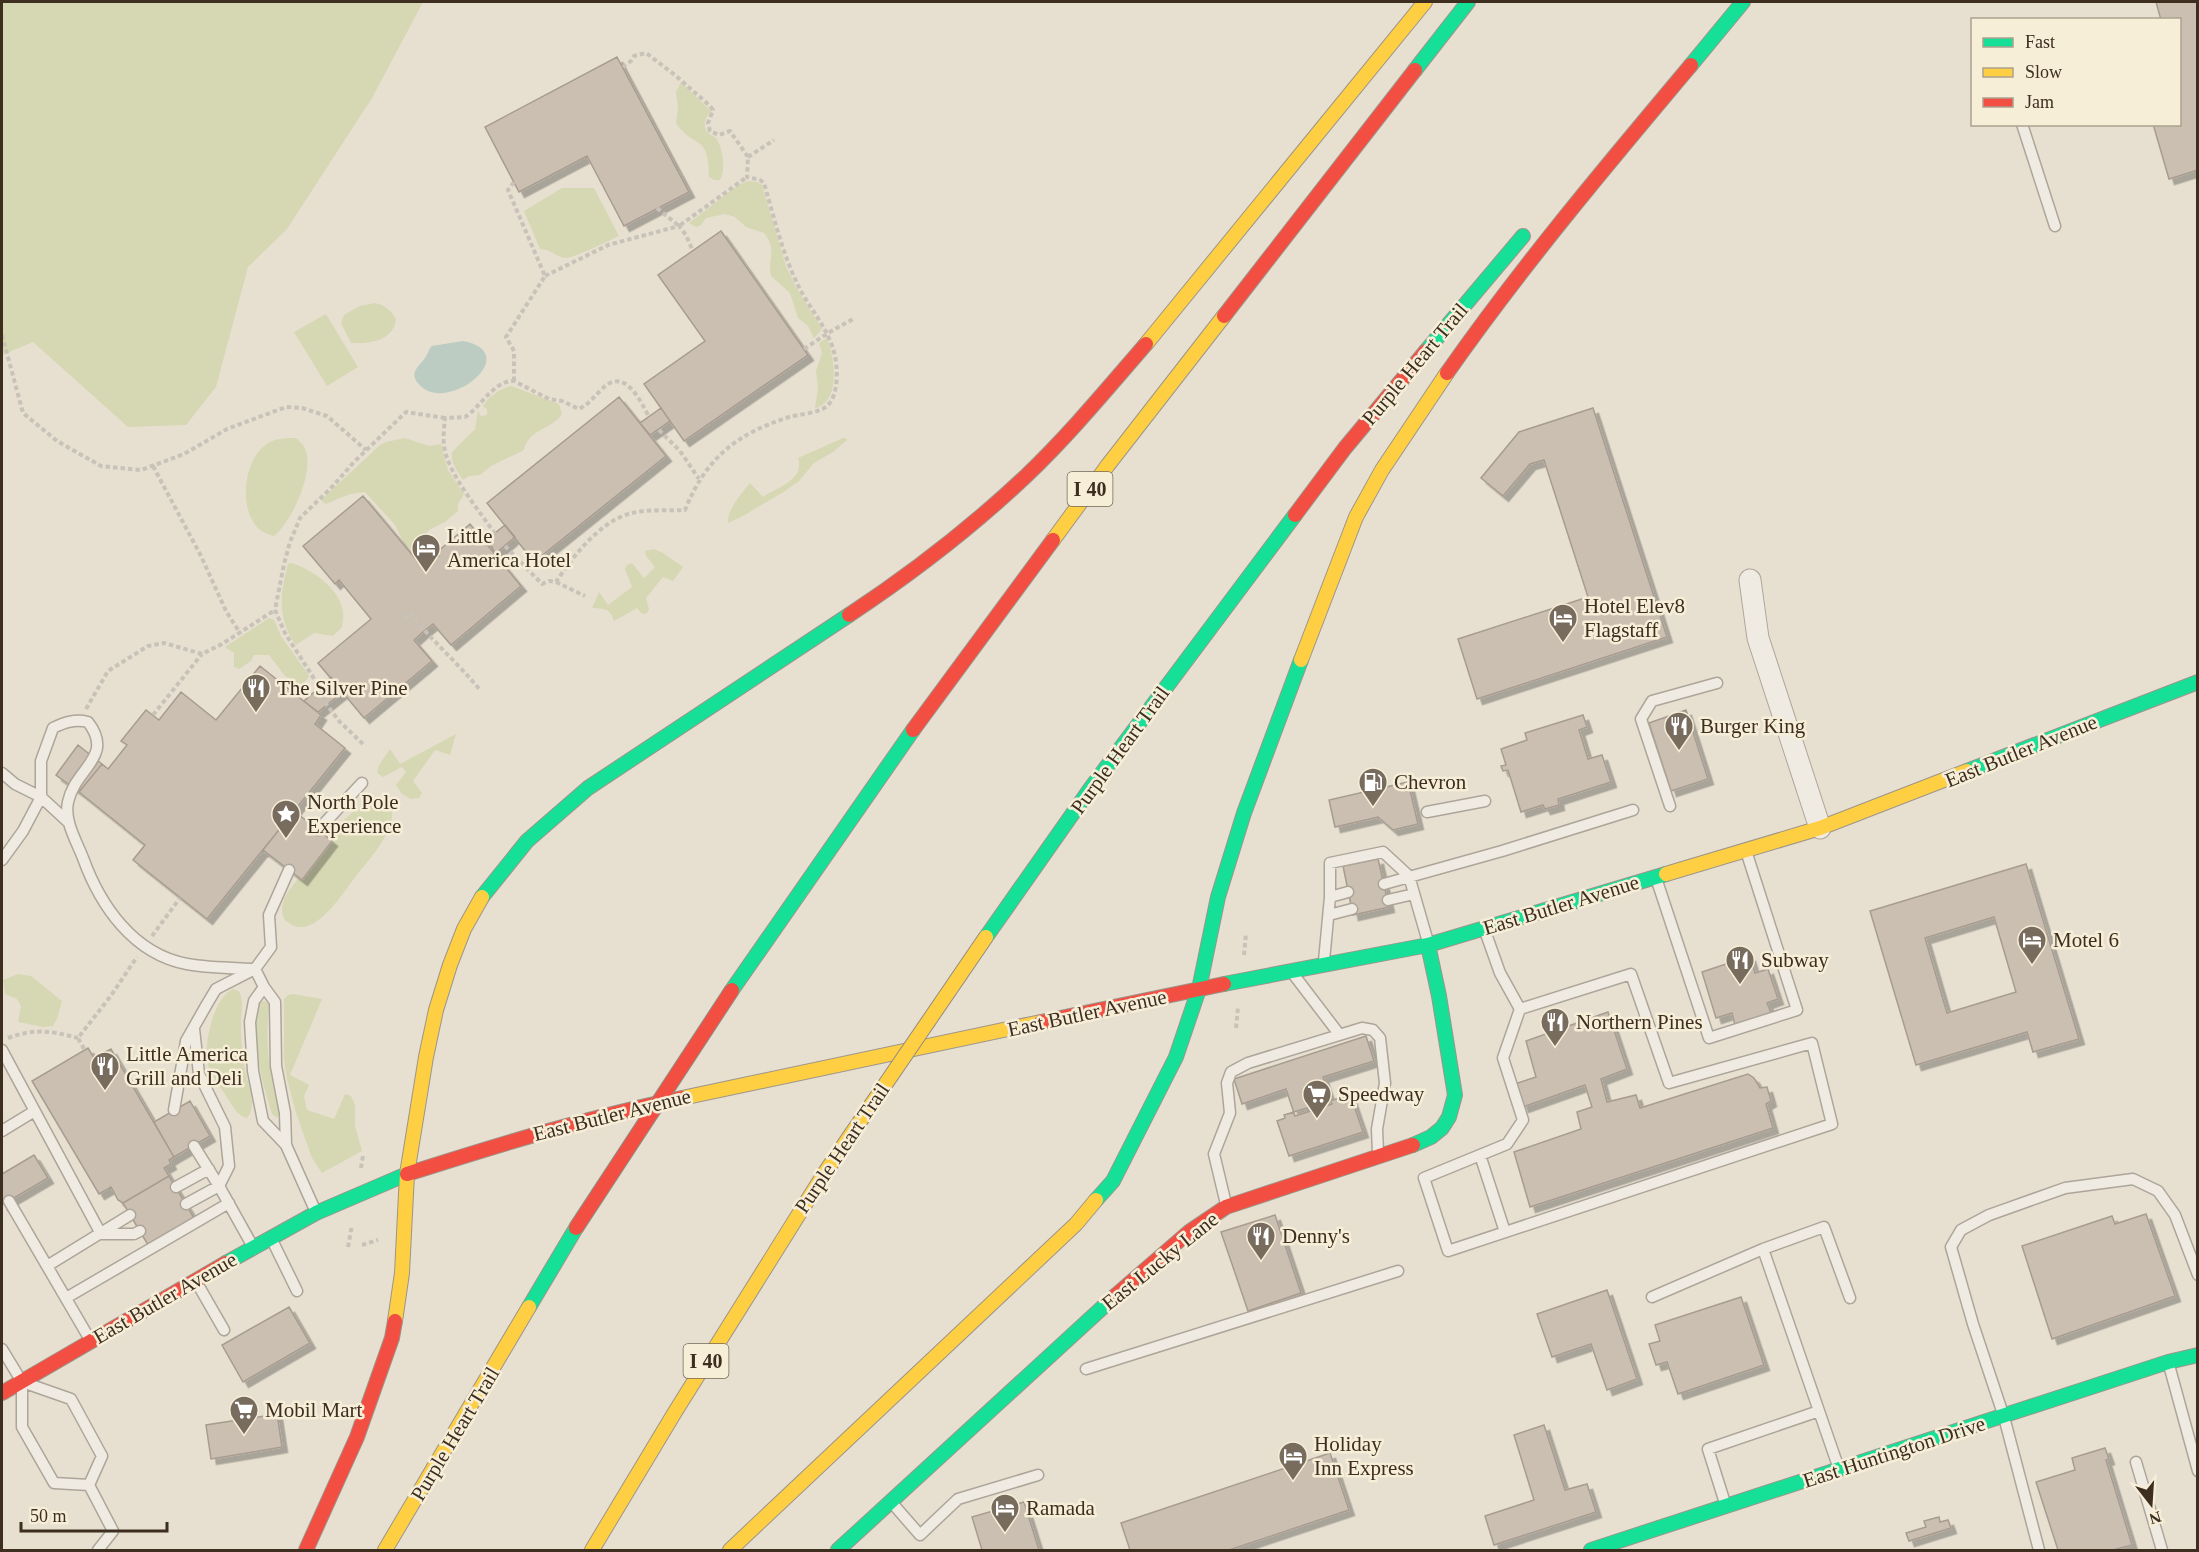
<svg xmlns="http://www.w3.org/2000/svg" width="2199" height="1552" font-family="'Times New Roman',serif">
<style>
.green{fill:#d6d7b3}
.water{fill:#bcccc2}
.building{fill:#cbbfb2;stroke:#a89c90;stroke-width:1.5;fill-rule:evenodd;filter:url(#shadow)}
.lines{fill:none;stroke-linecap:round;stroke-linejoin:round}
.lane-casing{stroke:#ada599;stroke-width:13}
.street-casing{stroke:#ada599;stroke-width:23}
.fast-casing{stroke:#9c958a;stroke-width:16}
.slow-casing{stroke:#9c958a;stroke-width:16}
.jam-casing{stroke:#9c958a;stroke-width:16}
.path{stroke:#c8c2b9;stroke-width:4;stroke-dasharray:4.5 3;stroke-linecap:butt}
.lane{stroke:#efebe3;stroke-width:10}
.street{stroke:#efebe3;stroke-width:21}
.fast{stroke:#16e098;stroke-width:14}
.slow{stroke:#ffcf43;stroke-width:14}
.jam{stroke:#f24e42;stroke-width:14}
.slow-bridge-casing{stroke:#928b80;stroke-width:16;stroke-linecap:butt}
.jam-bridge-casing{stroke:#928b80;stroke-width:16;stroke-linecap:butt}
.slow-bridge{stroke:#ffcf43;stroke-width:14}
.jam-bridge{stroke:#f24e42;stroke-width:14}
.labels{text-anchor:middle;stroke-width:5;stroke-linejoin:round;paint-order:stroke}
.shield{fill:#f7eed8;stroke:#756857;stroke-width:1.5}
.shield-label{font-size:20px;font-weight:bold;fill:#3d2e20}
.street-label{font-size:21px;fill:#3d2e20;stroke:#f7eed8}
.poi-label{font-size:21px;fill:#3d2e20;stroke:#f7eed8;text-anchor:start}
</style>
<defs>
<filter id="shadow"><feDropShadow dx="5.5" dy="5.5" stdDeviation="0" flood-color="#0004"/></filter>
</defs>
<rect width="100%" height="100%" fill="#e7e0d1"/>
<path class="green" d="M2,2H423L372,98L287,229L248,267L216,387L186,425L128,427L33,342L2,355Z
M681,82L711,111C705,117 702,125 708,133C710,135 714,136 716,138C723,148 726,169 720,180H714L709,177C709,132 694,150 676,123L678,107L676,92Z
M747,181L757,182L762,185L786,266L796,287L822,329L814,338L808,326L798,318L790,293L771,276C767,259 778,250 764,233L746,227L735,217L725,214L706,218L700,226L696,227L689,223L737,186Z
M562,188H594L619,236C608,241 576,257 566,258C556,258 552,249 540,249L524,211Z
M375,303C385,305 391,310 396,319C394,341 369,344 351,343L341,323L344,315L360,306Z
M326,314L358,367L327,386L294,332Z
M827,338C835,357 841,403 815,408L818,388L816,371L822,353L819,343Z
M511,386L559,404L562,414C553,429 528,429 524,450L491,466L480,475L469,476L463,480C458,472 450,463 452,452L475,429L478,411L481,416L487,415V409L483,406C489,396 500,389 511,386Z
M296,438C298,440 301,442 303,445C318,466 292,522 274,536C236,530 239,461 268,443C277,438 287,438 296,438Z
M405,438L429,446L441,444L448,470L464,494L458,504V511L445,522L429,530L418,546L412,550L404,544L395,525L365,492L350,494L328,503L325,504L321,500L380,445L386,442Z
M843,438H846L847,440L833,452L814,463L799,481L785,491L743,516L728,523C727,510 741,494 750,483L763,497C778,487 805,480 798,458Z
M654,549L663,553L683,567L673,581L663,577L646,598L649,609L647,613L642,614L637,608L614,621C610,608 605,609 592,608L599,592L608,605L632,587L625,569L627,565L632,563L644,578L655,567L646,556L645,551Z
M292,563C312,570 336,586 342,607C344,614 343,620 342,627L333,636L314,633L296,645C277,619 280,594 288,564Z
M269,618L274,620L281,636L308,674L309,677L301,686L285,676L269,655H254L251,661L239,669L234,667V653L225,647Z
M456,734L450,755L435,750L413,781L422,793L419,798L410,799L402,794L396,785L406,772L402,767L383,777L377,773L379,765L390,749L400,764Z
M372,800L384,803L392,812C394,832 369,860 357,875C343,892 314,942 289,923C282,919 281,911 283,903C285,894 292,887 297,880C315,854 343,812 372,800Z
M18,974L31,976L62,1001L57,1019L53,1026L43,1027L18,1022L21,1006L17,999L5,994L3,980Z
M233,989L239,991C245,1004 240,1015 241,1028C241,1040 242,1053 244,1065C246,1082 259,1104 247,1118C237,1116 234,1107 228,1099C221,1087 210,1075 207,1062C204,1042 214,997 233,989Z
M293,994L322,999L290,1075L309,1085L304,1096L307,1110L334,1119L345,1094L351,1096L355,1105V1126L362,1151L322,1173L312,1158L296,1113L287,1079L284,1060V999L288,995Z
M265,1001L269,1004C265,1047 269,1072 280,1113L277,1118L272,1114C264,1088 246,1026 261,1002Z"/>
<path class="water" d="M463,341C527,353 443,419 417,382C410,372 419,366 425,358C428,354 428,350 432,346Z"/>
<path class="building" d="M2156,2H2198V170L2169,179L2153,124H2180V20H2161Z
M617,57L689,192L624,226L587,156L519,192L485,127Z
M721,231L808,355L684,441L644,384L705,341L658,275Z
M619,397L666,456L534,562L487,503Z
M661,408L670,421L650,435L640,423Z
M1593,408L1667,637L1477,699L1458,639L1588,597L1544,460L1530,464L1503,496L1481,478L1519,432Z
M363,496L424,569L439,556L436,553L470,524L521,586L451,645L433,624L424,631L414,640L432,661L364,718L318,663L371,619L339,580L335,584L303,546Z
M505,525L515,537L495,554L492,547L484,542Z
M260,666L321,715L315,724L345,748L207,919L133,860L145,845L79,792L102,764L108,769L127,745L121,741L146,710L159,720L181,692L216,720Z
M331,677L343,692L318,712L304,701Z
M1686,710L1708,779L1671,791L1649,723Z
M1583,715L1587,727L1579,730L1588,759L1602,755L1611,782L1558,799L1559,805L1545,809L1543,805L1521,812L1508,770L1503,771L1501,766L1506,765L1501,749L1527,740L1525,733Z
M78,745L102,764L79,792L56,775Z
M1408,782L1418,824L1393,830L1378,817L1335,827L1329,800Z
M294,811L332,841L302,880L263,850Z
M1378,859L1389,907L1353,915L1343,866Z
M2026,864L2079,1039L2033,1052L2027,1032L1916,1065L1870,911ZM1994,917L2016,992L1947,1013L1925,938Z
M1750,956L1755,973L1768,969L1778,999L1767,1003L1771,1013L1735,1025L1732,1013L1716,1018L1702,972Z
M1608,1012L1627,1069L1601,1079L1607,1102L1636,1095L1640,1108L1748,1074L1754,1078L1760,1088L1767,1087L1771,1101L1766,1104L1773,1128L1530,1207L1514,1152L1581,1129L1577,1112L1592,1107L1585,1085L1523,1107L1515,1084L1536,1077L1526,1041Z
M1366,1036L1374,1061L1323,1077L1332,1104L1295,1116L1286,1089L1242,1104L1234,1079Z
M88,1048L94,1058L111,1049L174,1157L169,1160L171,1164L164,1168L169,1176L123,1203L118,1200L111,1187L99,1194L32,1081Z
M1343,1097L1344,1099L1351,1097L1363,1132L1289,1156L1277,1121L1285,1118L1284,1115Z
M190,1101L210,1136L174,1157L154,1122Z
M34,1155L48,1178L2,1205V1174Z
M169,1176L194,1218L148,1245L123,1203Z
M2146,1214L2175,1296L2052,1339L2022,1246L2112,1216L2115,1224Z
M1275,1215L1301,1293L1248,1311L1221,1232Z
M1607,1290L1637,1379L1607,1390L1591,1344L1552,1357L1537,1314Z
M1741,1297L1764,1365L1678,1394L1667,1362L1656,1365L1649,1344L1660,1341L1655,1325Z
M289,1307L310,1343L243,1382L222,1345Z
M277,1414L282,1447L211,1459L206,1425Z
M1544,1425L1565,1490L1587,1484L1596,1512L1494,1545L1485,1516L1534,1500L1514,1435Z
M2105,1448L2109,1459L2106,1460L2132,1545L2113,1550H2058L2036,1482L2075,1470L2072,1458Z
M1330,1453L1349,1510L1229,1550H1130L1121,1523Z
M1024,1502L1039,1550H982L972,1517Z
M1939,1517L1940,1522L1948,1520L1951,1528L1909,1541L1906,1533L1926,1527L1924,1521Z"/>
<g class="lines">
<g class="lane-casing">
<path id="lane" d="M2022,124L2055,226
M2,773L15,784L41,797L23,831L2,860
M1670,806L1641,719L1652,701L1717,683
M1427,812L1485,801
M67,821L41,797V761L53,728C65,722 75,719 88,722C115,757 75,768 68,802C64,821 76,840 83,858C100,905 133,954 187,964C209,968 233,968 255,969L264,987L275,1002L276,1066L285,1113L286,1145L315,1210
M318,830L362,783
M1657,881L1709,1038L1797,1010L1747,854
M1384,884L1502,851L1633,810
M1330,897V863L1383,852L1409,876L1428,942
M1388,900L1414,894
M1329,915L1352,909
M1485,931L1500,973L1520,1009L1631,974L1669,1083L1812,1043L1832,1124L1448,1251L1424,1178L1507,1144L1523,1120L1503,1058L1520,1009
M1324,961L1330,897L1348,892
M1294,975L1339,1034
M264,987L254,1001L250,1022L253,1071L263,1121L286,1145
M2,1050L101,1234H134L140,1231
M174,1110L186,1041L207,1004L216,989L255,969L271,947L269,915L289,870
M2,1131L33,1112
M194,1146L219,1186L252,1245
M1480,1155L1505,1232
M176,1187L209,1169
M9,1201L89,1338
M186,1204L219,1186L229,1166L225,1127L199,1074L194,1029
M1226,1204L1214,1154L1230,1113L1227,1083L1231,1072L1248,1063L1362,1028L1373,1030L1380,1038L1385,1083L1377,1129L1378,1152
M272,1240L297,1291
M1763,1249L1824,1227L1850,1298
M47,1266L130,1215
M197,1283L224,1330
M1652,1297L1763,1249L1838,1466
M66,1298L229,1203
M2,1349L22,1382V1427L54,1483L89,1485
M2169,1365L2198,1471
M1086,1369L1398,1271
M28,1384L71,1399L102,1456L89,1485
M2136,1462L2162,1550
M89,1485L113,1531L98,1550
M1725,1503L1708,1449L1819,1411
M893,1504L920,1535L958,1499L1038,1475
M2039,1550L2004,1417L1973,1324L1951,1247L1961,1230L1989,1215L2065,1188L2133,1179L2158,1191L2175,1215L2198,1275"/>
</g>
<g class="street-casing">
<path id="street" d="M1750,580L1758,638L1820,828"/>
</g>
<g class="fast-casing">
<path id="fast" d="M1691,65L1743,2
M1415,70L1468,2
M1426,351L1523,236
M1967,771L2198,682
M482,897L527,841L588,788L849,615
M986,937L1090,789L1295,515
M1224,984L1428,945L1666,874
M732,990L913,730
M1413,1145L1431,1137L1442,1128L1449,1117L1455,1095L1439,996L1428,945
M1096,1200L1113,1181L1176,1057L1199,989L1218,897L1244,813L1301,660
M226,1263L316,1213L407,1174
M529,1307L576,1228
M838,1550L1115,1296
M1591,1550L2168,1362L2198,1355"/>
</g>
<g class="slow-casing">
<path id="slow" d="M1146,344L1425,2
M1053,540L1108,465L1224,316
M1301,660L1356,517L1382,470L1447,373
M1666,874L1820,828L1967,771
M682,1098L1041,1022
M395,1321L402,1273L407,1174L426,1057L436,1010L450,965L464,929L482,897
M385,1550L529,1307
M592,1550L675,1412L824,1174
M730,1550L1076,1224L1096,1200"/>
</g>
<g class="jam-casing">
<path id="jam" d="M1224,316L1415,70
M1447,373C1522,266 1607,165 1691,65
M1295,515L1345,448L1426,351
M849,615C911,574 972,527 1026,476C1069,435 1107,389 1146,344
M913,730L1053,540
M1041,1022L1224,984
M407,1174C498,1145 589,1117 682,1098
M1115,1296L1189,1232L1226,1207L1413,1145
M2,1393L226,1263
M306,1550L357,1437L392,1338L395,1321"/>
</g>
<path class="path" d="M748,157L774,140
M657,208L679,226L747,177
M545,276L608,245L679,226L686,235L693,251
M2,335L23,413L57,441L101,466L141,470L184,454L227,429L286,407L302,408L327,416L366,450
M804,349L828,333L853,319
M514,381V351L506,337L545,276L508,190L514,182
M659,430L680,451L699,479
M153,466L201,556L226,611L240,633
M495,534C479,510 448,474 444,446C443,437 444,427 445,418L465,417C480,408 494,380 514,381L549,399L562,401L579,409C590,403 593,398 601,390C624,365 640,400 649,417
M505,546L542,584L549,581L556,582C573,556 601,520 632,513C649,509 668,511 685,510C706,458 736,434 789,417C800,414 821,413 828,405C839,394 838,366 834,352C827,326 808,307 797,283C782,252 774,217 764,183L760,180L747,177L748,157L730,131L719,135L710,131L708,123L713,110L709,105L675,75L646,53L634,56L631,61L623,67
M556,582L585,596
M405,618L410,613C431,640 458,663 480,690
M86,709L108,671L148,646L164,643L202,654L222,644L275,610
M153,715L202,654
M363,744L339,721L327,705L313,677L285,633L275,610L284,564L290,542L300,518L333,486L354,462L406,412L445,418
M152,936L180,898
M1244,955L1246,933
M1236,1028L1238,1007
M8,1038C36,1028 51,1031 78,1038
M84,1049L78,1038L110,997L137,957
M361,1168L363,1156
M362,1245L378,1240
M348,1247L352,1225"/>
<use href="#lane" class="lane"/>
<use href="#street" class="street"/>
<use href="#fast" class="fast"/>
<use href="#slow" class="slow"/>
<use href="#jam" class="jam"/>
<g class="slow-bridge-casing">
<path id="slow-bridge" d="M824,1174L986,937"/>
</g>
<g class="jam-bridge-casing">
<path id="jam-bridge" d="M576,1228L732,990"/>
</g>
<use href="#slow-bridge" class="slow-bridge"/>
<use href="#jam-bridge" class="jam-bridge"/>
</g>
<defs>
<g id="hotel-pin" transform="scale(1.5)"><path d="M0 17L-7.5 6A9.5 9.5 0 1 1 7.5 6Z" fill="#786c5e" stroke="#f7eed8"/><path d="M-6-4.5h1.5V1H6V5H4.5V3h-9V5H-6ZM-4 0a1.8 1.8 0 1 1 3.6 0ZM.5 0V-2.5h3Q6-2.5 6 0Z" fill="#fff"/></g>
<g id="restaurant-pin" transform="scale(1.5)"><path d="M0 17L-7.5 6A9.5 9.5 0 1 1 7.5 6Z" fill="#786c5e" stroke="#f7eed8"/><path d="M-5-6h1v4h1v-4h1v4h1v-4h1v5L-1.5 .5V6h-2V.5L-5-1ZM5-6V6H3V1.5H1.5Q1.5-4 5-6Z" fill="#fff"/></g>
<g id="fuel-pin" transform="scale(1.5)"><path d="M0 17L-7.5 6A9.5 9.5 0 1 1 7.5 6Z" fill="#786c5e" stroke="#f7eed8"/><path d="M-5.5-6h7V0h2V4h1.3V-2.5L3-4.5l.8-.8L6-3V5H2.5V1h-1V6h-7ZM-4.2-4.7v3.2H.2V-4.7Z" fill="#fff"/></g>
<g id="sight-pin" transform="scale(1.5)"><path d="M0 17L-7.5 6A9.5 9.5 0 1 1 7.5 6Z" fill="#786c5e" stroke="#f7eed8"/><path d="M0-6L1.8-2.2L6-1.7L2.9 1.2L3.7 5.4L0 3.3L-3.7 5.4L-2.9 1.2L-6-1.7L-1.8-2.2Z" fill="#fff"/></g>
<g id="supermarket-pin" transform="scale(1.5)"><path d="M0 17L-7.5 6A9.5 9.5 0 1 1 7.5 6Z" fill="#786c5e" stroke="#f7eed8"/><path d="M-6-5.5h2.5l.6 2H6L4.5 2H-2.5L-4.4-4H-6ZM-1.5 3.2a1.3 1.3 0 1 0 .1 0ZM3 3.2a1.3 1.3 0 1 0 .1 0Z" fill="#fff"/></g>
</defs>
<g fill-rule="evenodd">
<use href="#hotel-pin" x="426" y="548"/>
<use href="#hotel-pin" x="1563" y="618"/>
<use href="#restaurant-pin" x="256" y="688"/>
<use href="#restaurant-pin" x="1679" y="726"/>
<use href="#fuel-pin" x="1373" y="782"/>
<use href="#sight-pin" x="286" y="814"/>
<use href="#hotel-pin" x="2032" y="940"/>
<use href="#restaurant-pin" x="1740" y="960"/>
<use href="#restaurant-pin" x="1555" y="1022"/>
<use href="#restaurant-pin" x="105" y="1066"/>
<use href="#supermarket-pin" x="1317" y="1094"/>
<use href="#restaurant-pin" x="1261" y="1236"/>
<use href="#supermarket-pin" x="244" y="1410"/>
<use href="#hotel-pin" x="1293" y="1456"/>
<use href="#hotel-pin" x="1005" y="1508"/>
</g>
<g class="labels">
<g class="shield">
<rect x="1067.5" y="472" width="45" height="34" rx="4.5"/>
<rect x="683.5" y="1344" width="45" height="34" rx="4.5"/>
</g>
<g class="shield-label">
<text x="1090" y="496">I 40</text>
<text x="706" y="1368">I 40</text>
</g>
<g class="street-label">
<text transform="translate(1415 364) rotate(-50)" y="7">Purple Heart Trail</text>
<text transform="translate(1120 750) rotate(-54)" y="7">Purple Heart Trail</text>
<text transform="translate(2021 751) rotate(-22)" y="7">East Butler Avenue</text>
<text transform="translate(1561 905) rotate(-17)" y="7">East Butler Avenue</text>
<text transform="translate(1087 1013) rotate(-12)" y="7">East Butler Avenue</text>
<text transform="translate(612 1115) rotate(-14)" y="7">East Butler Avenue</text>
<text transform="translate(842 1148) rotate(-56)" y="7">Purple Heart Trail</text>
<text transform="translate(1160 1261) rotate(-39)" y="7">East Lucky Lane</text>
<text transform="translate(165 1298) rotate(-30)" y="7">East Butler Avenue</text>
<text transform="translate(455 1434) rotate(-59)" y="7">Purple Heart Trail</text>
<text transform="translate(1894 1452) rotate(-18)" y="7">East Huntington Drive</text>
</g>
<g class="poi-label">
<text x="447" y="543">Little<tspan x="447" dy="24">America Hotel</tspan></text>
<text x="1584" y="613">Hotel Elev8<tspan x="1584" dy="24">Flagstaff</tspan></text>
<text x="277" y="695">The Silver Pine</text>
<text x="1700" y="733">Burger King</text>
<text x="1394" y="789">Chevron</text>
<text x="307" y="809">North Pole<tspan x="307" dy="24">Experience</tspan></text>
<text x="2053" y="947">Motel 6</text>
<text x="1761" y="967">Subway</text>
<text x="1576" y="1029">Northern Pines</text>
<text x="126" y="1061">Little America<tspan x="126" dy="24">Grill and Deli</tspan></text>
<text x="1338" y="1101">Speedway</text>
<text x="1282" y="1243">Denny's</text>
<text x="265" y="1417">Mobil Mart</text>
<text x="1314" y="1451">Holiday<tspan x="1314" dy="24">Inn Express</tspan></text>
<text x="1026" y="1515">Ramada</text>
</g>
</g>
<rect width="2199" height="1552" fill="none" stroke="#3d2e20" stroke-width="6"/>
<rect x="1971" y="18" width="210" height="108" fill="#f7eed8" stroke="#ada18e" stroke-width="1.5"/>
<rect x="1983" y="38" width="30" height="9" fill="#16e098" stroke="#ada18e" stroke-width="1.5"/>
<text x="2025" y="48" font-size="18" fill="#3d2e20">Fast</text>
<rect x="1983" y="68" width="30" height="9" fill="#ffcf43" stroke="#ada18e" stroke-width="1.5"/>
<text x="2025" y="78" font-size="18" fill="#3d2e20">Slow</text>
<rect x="1983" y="98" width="30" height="9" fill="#f24e42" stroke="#ada18e" stroke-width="1.5"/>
<text x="2025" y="108" font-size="18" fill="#3d2e20">Jam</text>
<g transform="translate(2151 1504) rotate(163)" stroke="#f7eed8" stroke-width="4.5" paint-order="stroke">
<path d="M0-4.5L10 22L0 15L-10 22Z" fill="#3d2e20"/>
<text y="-9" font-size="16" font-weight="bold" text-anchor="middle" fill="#3d2e20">N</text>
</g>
<path d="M21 1522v9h146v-9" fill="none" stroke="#3d2e20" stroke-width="3"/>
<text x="30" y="1522" font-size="18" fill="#3d2e20" stroke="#f7eed8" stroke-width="4.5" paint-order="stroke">50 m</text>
</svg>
